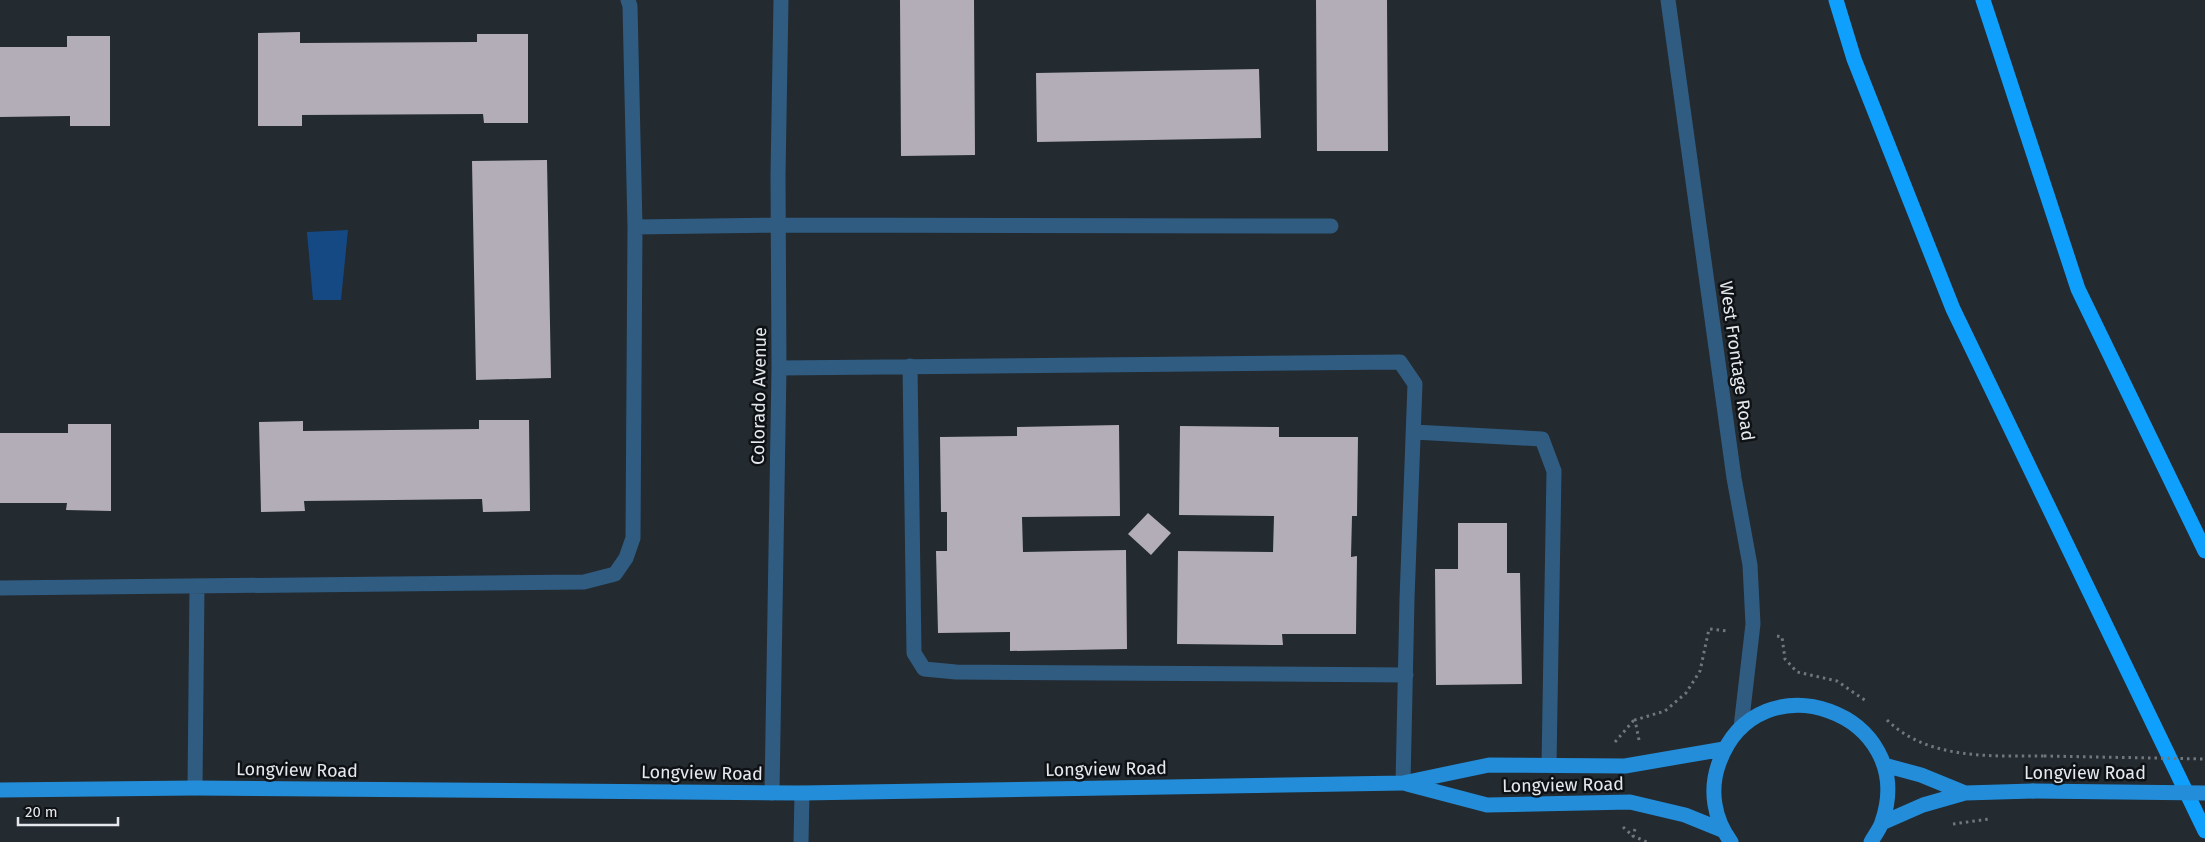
<svg xmlns="http://www.w3.org/2000/svg" width="2205" height="842" font-family="'Fira Sans',sans-serif">
<style>
.water{fill:#154984}
.building{fill:#b2adb7}
.lines{fill:none;stroke-linecap:round;stroke-linejoin:round}
.path{stroke:#72777d;stroke-width:3;stroke-dasharray:2.5 4;stroke-linecap:butt}
.minor{stroke:#305c81;stroke-width:15}
.major{stroke:#238dd9;stroke-width:15}
.highway{stroke:#0f9ffc;stroke-width:15}
.path-bridge{stroke:#72777d;stroke-width:3;stroke-dasharray:2.5 4;stroke-linecap:butt}
.major-bridge{stroke:#238dd9;stroke-width:15}
.labels{text-anchor:middle;stroke-width:5;stroke-linejoin:round;paint-order:stroke}
.street-label{font-size:18px;fill:#e5e9ee;stroke:#0f1215}
</style>
<rect width="100%" height="100%" fill="#232a30"/>
<path class="water" d="M348,230L341,300H313L307,232Z"/>
<path class="building" d="M900,0H974L975,155L901,156Z
M1316,0H1387L1388,151H1317Z
M300,32V43L477,42V34H528V123H484L483,114L302,115V126H258V33Z
M67,36H110V126H70V116L0,117V47H67Z
M1259,69L1261,138L1037,142L1036,73Z
M547,160L551,378L476,380L472,161Z
M479,420H529L530,511L483,512L482,499L304,501L305,511L261,512L259,422L303,421V431L479,429Z
M68,424H111V511L66,510L67,503H0V433H68Z
M1119,425L1120,516L1022,517L1023,552L1126,550L1127,649L1010,651V632L938,633L936,551H947V512H941L940,437L1017,436V427Z
M1180,426L1279,427V437H1358L1357,516H1352L1351,557L1357,556L1356,634H1282L1283,645L1177,644L1178,551L1273,552L1274,516L1179,515Z
M1148,513L1171,533L1151,555L1128,534Z
M1458,523H1507V573H1520L1522,684L1436,685L1435,569H1458Z"/>
<g class="lines">
<path class="path" d="M1777,636L1782,637L1785,659L1797,672L1837,681L1866,701
M1887,720C1928,760 1991,756 2044,756
M1639,740L1635,720L1665,711L1686,693L1700,671L1709,629L1729,631
M1615,742L1634,720
M1953,824L1989,819
M1623,827L1633,836
M1635,829L1633,836L1647,842"/>
<path class="minor" d="M1668,0L1734,478L1750,565L1753,624L1741,727
M635,227L778,225L1331,226
M910,366L914,653L924,669L956,672L1406,675
M779,368L1400,362L1415,384L1407,599L1403,783
M1414,432L1542,439L1554,471L1549,765
M0,588L584,582L615,574L626,558L633,538L635,227L630,6L628,0
M195,788L197,586
M772,793L779,368L778,175L781,0
M801,842L802,793"/>
<path class="major" d="M1884,765L1921,775L1965,793
M1407,784L1487,805L1630,802L1685,815L1722,830
M0,790L195,788L802,793L1403,783L1489,765L1625,766L1724,749
M1882,823L1923,805L1965,793L2033,791
M1731,842C1714,819 1709,790 1719,763C1758,655 1920,713 1882,822C1880,829 1874,836 1871,842"/>
<path class="highway" d="M1836,0L1854,59L1953,309L2205,831
M1983,0L2078,289L2205,551"/>
<path class="path-bridge" d="M2044,756L2205,759"/>
<path class="major-bridge" d="M2033,791L2205,793"/>
</g>
<g class="labels">
<g class="street-label">
<text transform="translate(1737 361) rotate(82)" y="6">West Frontage Road</text>
<text transform="translate(759 396) rotate(-89)" y="6">Colorado Avenue</text>
<text transform="translate(1106 769) rotate(-1)" y="6">Longview Road</text>
<text transform="translate(297 770) rotate(1)" y="6">Longview Road</text>
<text transform="translate(702 773) rotate(1)" y="6">Longview Road</text>
<text x="2085" y="779">Longview Road</text>
<text transform="translate(1563 785) rotate(-1)" y="6">Longview Road</text>
</g>
</g>
<path d="M18 817v8h100v-8" fill="none" stroke="#e5e9ee" stroke-width="2.5"/>
<text x="25" y="817" font-size="15" fill="#e5e9ee" stroke="#0f1215" stroke-width="4" paint-order="stroke">20 m</text>
</svg>
